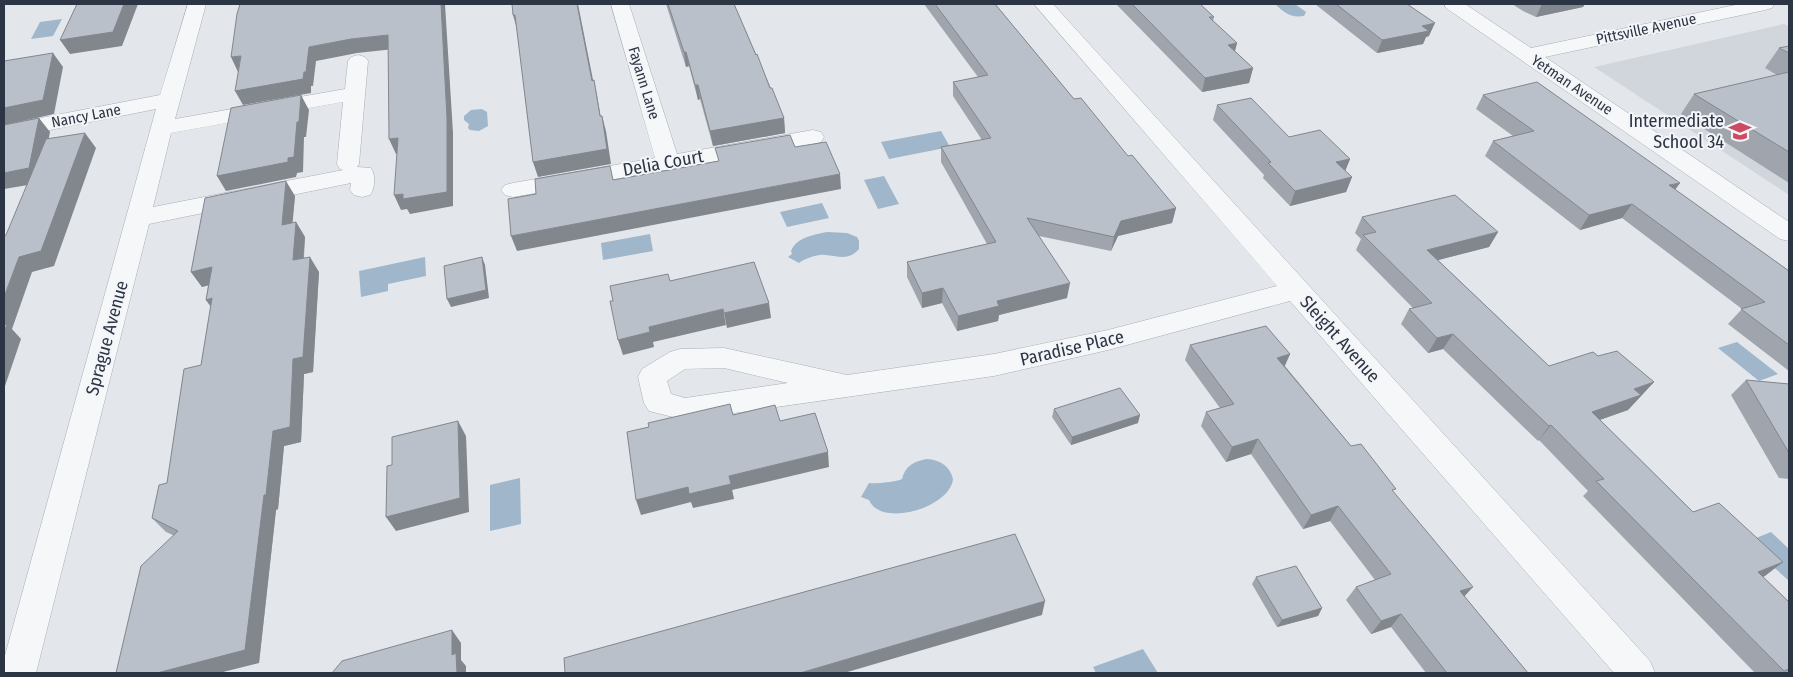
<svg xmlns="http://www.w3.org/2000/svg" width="1793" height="677" font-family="'Fira Sans Condensed',sans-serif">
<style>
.built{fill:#d1d6dd}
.water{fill:#9fb6cb}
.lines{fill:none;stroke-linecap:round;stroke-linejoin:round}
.minor-casing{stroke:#a8aeb6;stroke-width:1}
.minor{fill:#f6f7f9;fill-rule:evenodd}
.wall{fill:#a0a5ad}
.shaded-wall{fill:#82868d}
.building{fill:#bac0c9;stroke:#82868d}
.labels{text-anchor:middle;stroke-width:4;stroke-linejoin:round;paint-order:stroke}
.far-street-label{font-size:15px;fill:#2b3544;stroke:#f3f5f8}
.poi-label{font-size:18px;fill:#2b3544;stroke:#f3f5f8;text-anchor:end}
.street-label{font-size:18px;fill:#2b3544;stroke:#f3f5f8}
</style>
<rect width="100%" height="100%" fill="#e3e7eb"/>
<path class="built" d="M1784,24L1789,26V195L1594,67Z"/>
<path class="water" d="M1275,4H1295L1306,12L1304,16C1290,18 1285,13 1275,4Z
M62,19L53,36L31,39L40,22Z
M482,109L487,112L488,126L479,131L470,130L468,128L469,124L464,120V116L471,110Z
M941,131L950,147L889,159L881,142Z
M884,176L899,204L878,209L864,180Z
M822,203L829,218L787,227L780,212Z
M827,232L847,233L857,237L859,241V249C849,261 838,256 825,255C818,254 804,259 799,263L788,257L792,254L791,251C797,237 813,235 827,232Z
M650,234L653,251L603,260L601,243Z
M425,257L426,276L388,284V291L361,297L359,271Z
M1737,342L1778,374L1759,381L1718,348Z
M927,459C940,460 950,466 953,479C950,508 881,528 869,500L861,497L869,483C874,484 896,482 902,479C905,466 914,461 927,459Z
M520,478L521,524L490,531V485Z
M1771,532L1789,549V581L1746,542Z
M1143,649L1158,673H1096L1093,667Z"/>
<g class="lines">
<g class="minor-casing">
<path id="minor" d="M188,4H206L175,119L345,89L348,61L351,57L358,55L365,57L368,61L359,164L357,167L371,168C376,176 375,188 370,195L362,197L354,195L350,190L351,183L149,224L36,673H4V659L156,109L4,139V125L160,95ZM343,102L337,164L340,169L343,170L153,207L171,133Z
M611,4H629L677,154L813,130L821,132L824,137L821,142L813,144L513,197L505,195L501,190L505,185L513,183L655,158Z
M1034,4H1053L1650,661L1655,673H1614L1290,301L1108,350L994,376L685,420L649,411L644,403L638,377L642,369L670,352L680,349L724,348L847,375L994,354L1108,330L1277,286ZM724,368L788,383L685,398L671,394L667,381L685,369Z
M1444,4H1465L1531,48L1740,4H1774L1772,8L1765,10L1545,57L1789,222V241L1780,239L1446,8Z"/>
</g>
<use href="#minor" class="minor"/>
</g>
<path class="wall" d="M666,4H734L784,118L785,133L713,146L700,99L698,100L689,66L686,67Z
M924,4H995L1074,99L1176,208L1172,223L1118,236L1111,251L1039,236L1067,298L999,315L998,321L957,331L942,303L922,308L907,277V262L987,244L941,162V147L982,140L953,96V82L978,77Z
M1116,4H1200L1214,17L1213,21L1237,43L1235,51L1253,68L1249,83L1202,92Z
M1315,4H1407L1429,36L1426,37L1423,44L1377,53Z
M1512,4H1585L1583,7L1536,17L1523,11Z
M1789,46V183L1681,114L1694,94L1777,75L1765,68L1779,48Z
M1483,95L1675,190L1789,271V371L1728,324L1742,309L1622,218L1580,230L1485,156L1493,141L1513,136L1476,109Z
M1217,105L1289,137L1350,159L1345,171L1352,177L1346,192L1290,206L1263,178L1264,175L1213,120Z
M295,196L292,223L296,222L305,237L304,258L319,272L313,372L304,374L301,442L284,446L278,509L276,510L259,663L173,535L166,532L152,518L167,483L201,365L211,307L206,300L208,285L202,287L191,272Z
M1362,217L1498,232L1489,247L1438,260L1549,366L1598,356L1654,382L1628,410L1600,420L1693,512L1783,562L1763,577L1789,602V673H1755L1583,496L1588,491L1539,440L1538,441L1443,349L1428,353L1401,324L1409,309L1413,308L1356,250L1361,239L1355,233Z
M1190,345L1290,354L1285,366L1351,446L1394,493L1464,596L1528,673H1426L1391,627L1371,634L1346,600L1356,587L1375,580L1330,521L1303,529L1251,454L1226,462L1201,426L1206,412L1220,408L1185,360Z
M1746,380L1789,384V479L1779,478L1731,395Z
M1054,409L1138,423L1071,445L1052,417Z
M1256,577L1322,608L1318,616L1277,627L1252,584Z"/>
<path class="shaded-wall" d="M124,4H138L122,46L70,54L60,40Z
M441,4H445L453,133V206L410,214L407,209L401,210L394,195L403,194Z
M577,4H578L596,95L592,81Z
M1542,4H1585L1583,7L1536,17Z
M513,15H515L517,29Z
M1435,23L1429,36L1426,37L1423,44L1377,53L1382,40L1422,26Z
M388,35L394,49L357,53L316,61L313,86H311V93L243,105L235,91L304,72L309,47L351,39Z
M1237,43L1233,58L1228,45Z
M684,52H686L689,66L686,67Z
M53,53L63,67L54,114L4,125V108Z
M241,56L238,72L231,57Z
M1253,68L1249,83L1202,92L1205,78Z
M594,80L597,95L603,131L600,116Z
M695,85H698L700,99L698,100Z
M301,95L309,110L306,137H304L303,172L297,173L296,177L226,191L217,176L297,122Z
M602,116L606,131L611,164L538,177L533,162Z
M39,118L50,132L40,183L4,189V173Z
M784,118L785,133L713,146L710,131Z
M85,133L96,148L54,266L32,272L12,329L21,339L4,389V297L19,257Z
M398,138L404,152L396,154L389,139Z
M1350,159L1344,174L1336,162Z
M840,174L841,189L517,251L511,236Z
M1352,177L1346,192L1290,206L1295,191Z
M286,181L295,196L291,240L282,225Z
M1680,183L1670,197L1669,185Z
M1632,204L1622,218L1580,230L1589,215Z
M1176,208L1172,223L1118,236L1111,251L1114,237L1121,221Z
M296,222L305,237L302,275L293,260Z
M1498,232L1489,247L1419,265L1427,250Z
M310,257L319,272L313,372L304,374L301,442L284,446L278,509L276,510L259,663L219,673H157L264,495L273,431L293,359Z
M482,257L485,265L489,298L451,307L447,299Z
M212,267L222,282L202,287L191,272Z
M1070,283L1067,298L999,315L998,321L957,331L958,316L997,301Z
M943,288L942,303L922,308V293Z
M212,298L217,315L206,300Z
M769,303L771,318L727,328L724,313Z
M723,309L726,325L653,342L654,347L623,355L618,340L649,327Z
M1453,334L1443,349L1428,353L1437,338Z
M1290,354L1283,369L1277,358Z
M1654,382L1628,410L1579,427L1592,412L1634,389Z
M1140,415L1138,423L1071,445L1072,437Z
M458,421L466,436L469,512L396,531L386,517Z
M1551,425L1539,440L1538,441L1549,426Z
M1258,439L1251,454L1226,462L1232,447Z
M828,452L829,467L732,490L729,476Z
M731,484L734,499L693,508L691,502L641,515L636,500L688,487Z
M1338,506L1330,521L1303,529L1311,515Z
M1783,562L1765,576L1741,585L1758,572Z
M1473,587L1461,600L1460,591Z
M1045,601L1042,615L844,673H800Z
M1322,608L1318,616L1277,627L1282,620Z
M1401,614L1391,627L1371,634L1381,621Z
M452,630L461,643V660L466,666V673H457L452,655Z"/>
<path class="building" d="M77,4H124L113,32L60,40Z
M240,4H441L447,118V192L403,199V194L394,195L398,138L389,139L388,35L351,39L309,47L306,72H304L303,79L235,91L241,56L231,57L237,14Z
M512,4H577L592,81L594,80L600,116H602L607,149L533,162L515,15H513Z
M668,4H734L756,55L757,54L770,88H772L784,118L710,131L698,85H695L686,52H684Z
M935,4H995L1074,99L1081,98L1128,156L1132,155L1176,208L1121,221L1114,237L1027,218L1070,283L997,301L999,306L958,316L943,288L922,293L907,262L996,242L941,147L991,138L953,82L988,75Z
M1132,4H1200L1214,17H1209L1237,43L1228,45L1253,68L1205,78Z
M1336,4H1407L1435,23L1422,26L1429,31L1382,40Z
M1789,46V53L1779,48Z
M53,53L43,100L4,108V61Z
M1789,72V152L1694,94Z
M1537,82L1680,183L1669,185L1789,271V345L1741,309L1765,302L1632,204L1589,215L1493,141L1534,131L1483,95Z
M301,95L299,122H297L294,157L288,158V162L217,176L231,108Z
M1251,98L1289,137L1320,130L1350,159L1336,162L1352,177L1295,191L1268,163L1271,162L1217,105Z
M39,118L29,168L4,173V125Z
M85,133L41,251L19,257L4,297V236L6,235L46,139Z
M790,135L795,147L826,142L840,174L511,236L508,199L536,194L535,179L610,166L613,180L719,161L715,148Z
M286,181L282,225L296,222L293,260L310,257L303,357L293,359L290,427L273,431L266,495H264L245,650L157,673H116L141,566L178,531L152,518L159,485L167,483L184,369L201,365L212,298L206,300L212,267L191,272L205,198Z
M1455,195L1498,232L1427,250L1549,366L1593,352L1598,356L1617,351L1654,382L1634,389L1641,395L1592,412L1693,512L1719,503L1783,562L1758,572L1789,602V669L1784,671L1596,481L1604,479L1551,425L1549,426L1453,334L1437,338L1409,309L1432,303L1363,235L1376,232L1362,217Z
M482,257L486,290L447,299L444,266Z
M754,262L769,303L724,313L723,309L649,327L650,332L618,340L610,301H613L610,286L668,274L670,281Z
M7,324L4,332V325Z
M1266,326L1290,354L1277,358L1351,446L1361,444L1396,489L1392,490L1473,587L1460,591L1528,673H1447L1401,614L1381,621L1356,587L1391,574L1338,506L1311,515L1258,439L1232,447L1206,412L1234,404L1190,345Z
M1746,380L1789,384V453Z
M1120,388L1140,415L1072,437L1054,409Z
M730,404L733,415L775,405L780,421L815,413L828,452L729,476L731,484L689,494L688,487L636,500L627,432L649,427L648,423Z
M458,421L460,498L386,517L387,466L392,465V437Z
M1015,534L1045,601L800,673H565L564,658Z
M1296,566L1322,608L1282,620L1256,577Z
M452,630V655L456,653L457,673H332L342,661Z"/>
<defs>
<g id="school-bare" transform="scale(1.725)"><path d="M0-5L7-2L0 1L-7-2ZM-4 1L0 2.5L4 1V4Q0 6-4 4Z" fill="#ce4a63" stroke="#f3f5f8" stroke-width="2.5" paint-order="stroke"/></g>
</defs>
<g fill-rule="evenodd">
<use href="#school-bare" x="1740" y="131"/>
</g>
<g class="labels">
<g class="far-street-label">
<text transform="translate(1646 29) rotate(-12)" y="5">Pittsville Avenue</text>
<text transform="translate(644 83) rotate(73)" y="5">Fayann Lane</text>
<text transform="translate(1572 85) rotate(34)" y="5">Yetman Avenue</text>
<text transform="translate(86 116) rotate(-11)" y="5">Nancy Lane</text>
</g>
<g class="poi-label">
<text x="1724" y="127">Intermediate<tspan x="1724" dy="21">School 34</tspan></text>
</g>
<g class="street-label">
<text transform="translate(663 163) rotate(-10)" y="6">Delia Court</text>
<text transform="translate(107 338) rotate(-75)" y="6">Sprague Avenue</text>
<text transform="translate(1340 339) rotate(48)" y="6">Sleight Avenue</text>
<text transform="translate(1072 348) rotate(-13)" y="6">Paradise Place</text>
</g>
</g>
<rect width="1793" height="677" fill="none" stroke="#2b3544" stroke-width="10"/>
</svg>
